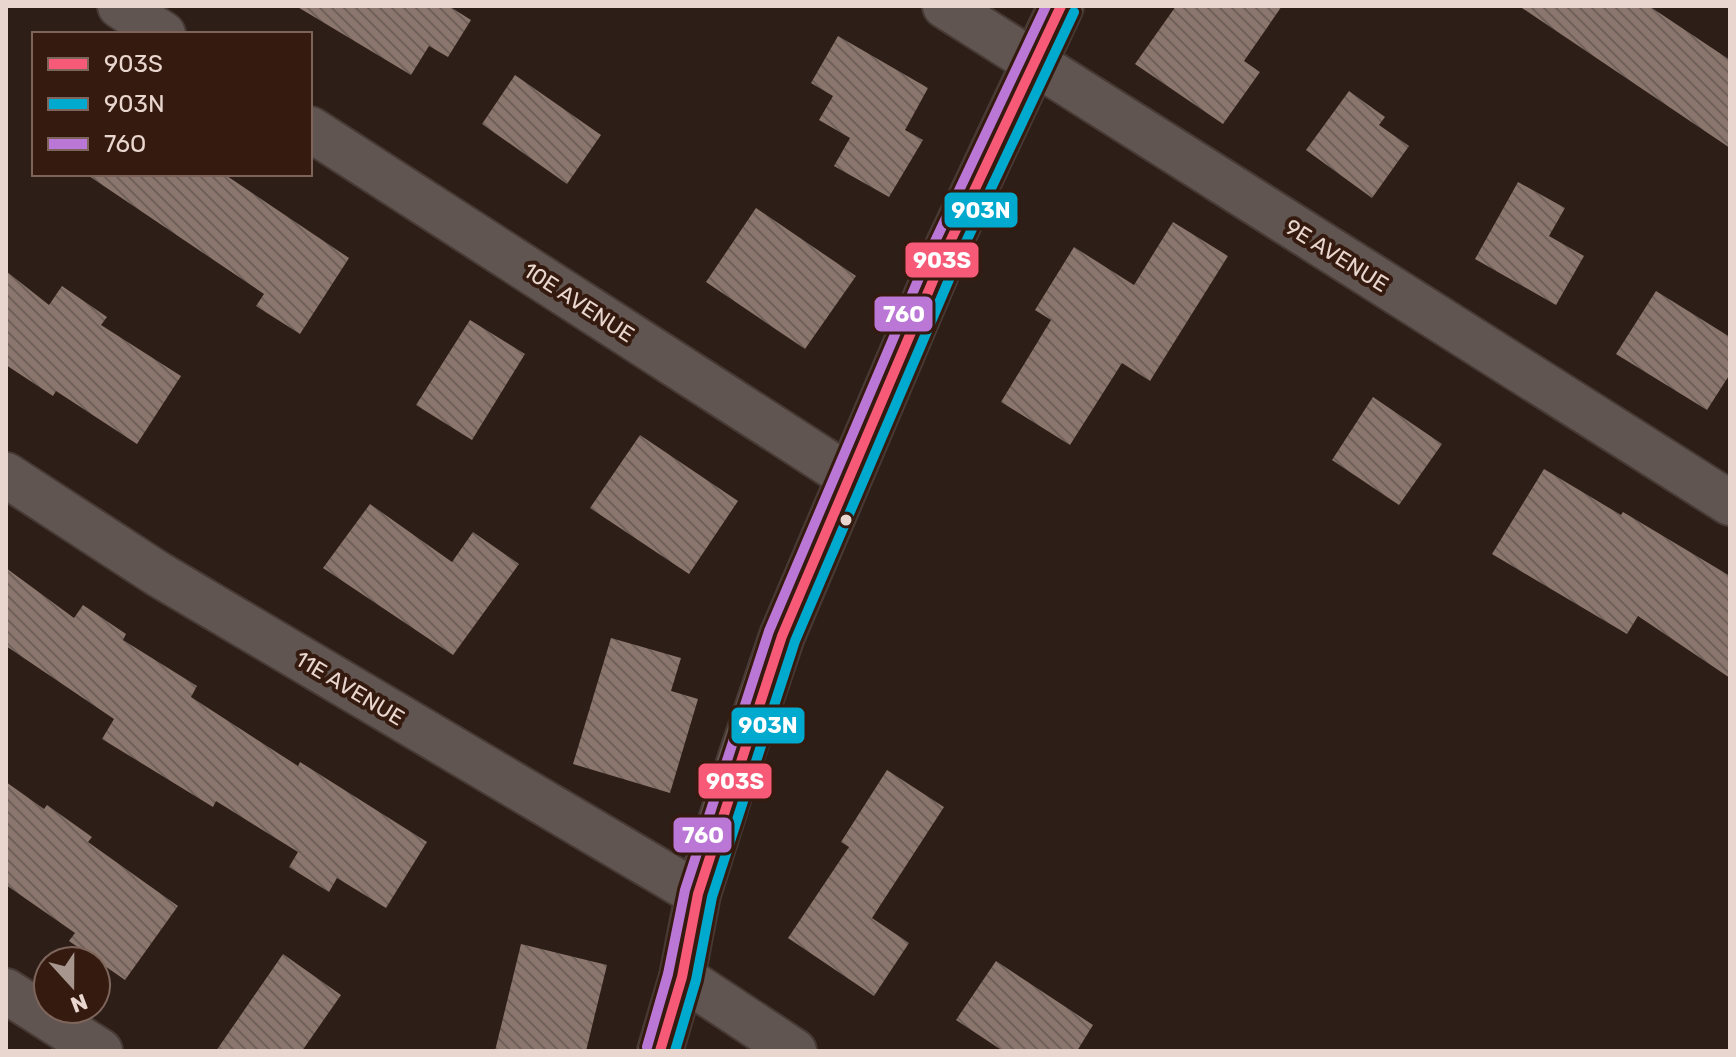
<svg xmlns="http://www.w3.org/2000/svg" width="1736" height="1057" font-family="Rubik,sans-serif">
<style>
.building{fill:url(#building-back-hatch)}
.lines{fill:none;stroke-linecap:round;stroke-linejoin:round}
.street-casing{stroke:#473a35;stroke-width:48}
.secondary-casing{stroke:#473a35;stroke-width:48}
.street{stroke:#605550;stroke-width:44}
.secondary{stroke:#605550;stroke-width:44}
.bus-1-casing{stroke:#351a0f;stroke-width:16}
.bus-2-casing{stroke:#351a0f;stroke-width:16}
.bus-3-casing{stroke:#351a0f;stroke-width:16}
.bus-1{stroke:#f75a77;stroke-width:10}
.bus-2{stroke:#00a9ce;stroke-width:10}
.bus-3{stroke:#ba77d6;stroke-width:10}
.bus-dot{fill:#e9d6ce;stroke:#351a0f;stroke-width:3}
.labels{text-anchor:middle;stroke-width:8;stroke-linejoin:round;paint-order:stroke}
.street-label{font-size:22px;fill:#e9d6ce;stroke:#351a0f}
.line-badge{stroke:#351a0f;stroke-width:3}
.badge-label{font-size:22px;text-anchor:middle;font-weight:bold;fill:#fff}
</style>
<defs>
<pattern id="building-back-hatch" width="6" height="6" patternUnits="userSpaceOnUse" patternTransform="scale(2)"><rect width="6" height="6" fill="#8b766d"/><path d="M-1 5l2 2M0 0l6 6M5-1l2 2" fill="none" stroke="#6f605a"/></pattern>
</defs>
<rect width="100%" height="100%" fill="#2d1e17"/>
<path class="building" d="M296,6H453L452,8L471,20L448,57L429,46L411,75Z
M1176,6H1282L1244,61L1260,72L1223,124L1135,64Z
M1519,6H1649L1730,60V148Z
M838,36L928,88L905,130L923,140L889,197L834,166L850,138L819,120L833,96L811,83Z
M515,75L601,135L567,184L482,124Z
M1349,91L1385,117L1379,125L1409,146L1372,198L1306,150Z
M86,174H224L349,258L300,334L256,306L264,294Z
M1518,182L1565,208L1549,236L1584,256L1556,305L1475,259Z
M756,208L856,276L805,349L706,282Z
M1173,222L1228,256L1150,381L1122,363L1070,445L1001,402L1051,320L1035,310L1074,247L1134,285Z
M6,271L49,305L62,286L107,317L101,325L181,376L137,444L56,391L53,396L6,365Z
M1656,291L1730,337V374L1707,410L1616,354Z
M470,320L525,354L472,440L416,405Z
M1373,397L1442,444L1399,505L1332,460Z
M640,435L738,501L689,574L590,508Z
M1544,469L1621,515L1623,512L1730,576V678L1638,616L1627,634L1492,554Z
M370,504L452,562L473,532L519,564L453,655L323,568Z
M6,568L74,618L83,605L126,634L123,640L197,686L191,697L298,766L300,762L427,842L386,908L337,878L329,892L289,867L298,852L216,801L213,807L102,739L114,719L6,646Z
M611,638L681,658L671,691L698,699L670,793L573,764Z
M887,770L944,807L872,918L909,943L874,996L788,938L849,847L841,842Z
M6,782L44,809L47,805L92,837L88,842L178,906L125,980L69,941L75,933L6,885Z
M521,944L607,965L586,1051H495Z
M283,954L341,995L302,1051H216Z
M996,961L1093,1025L1077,1051H1003L956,1020Z"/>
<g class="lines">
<g class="street-casing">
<path id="street" d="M120,6L163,34
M945,6L1730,503
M310,129L848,476
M6,475L158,574L698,894
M682,977L794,1051
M6,991L100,1051"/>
</g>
<g class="secondary-casing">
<path id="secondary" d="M660,1051L682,977L698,894L741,757L782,636L943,257L1061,6"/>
</g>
<use href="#street" class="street"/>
<use href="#secondary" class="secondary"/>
<g class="bus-1-casing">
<path id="bus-1" d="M660,1051L682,977L698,894L782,636L943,257L1061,6"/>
</g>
<g class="bus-2-casing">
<path id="bus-2" d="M675,1051L696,980L712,897L795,641L956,263L1074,12"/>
</g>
<g class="bus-3-casing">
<path id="bus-3" d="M647,1047L668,974L685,890L769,631L930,252L1046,6"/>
</g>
<use href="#bus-1" class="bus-1"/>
<use href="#bus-2" class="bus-2"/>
<use href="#bus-3" class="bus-3"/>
</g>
<circle class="bus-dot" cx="846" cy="520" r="7"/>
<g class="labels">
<g class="street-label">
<text transform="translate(1337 255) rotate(32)" y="8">9E AVENUE</text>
<text transform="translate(579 302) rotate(33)" y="8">10E AVENUE</text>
<text transform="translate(350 688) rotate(31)" y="8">11E AVENUE</text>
</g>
</g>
<g class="line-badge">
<rect x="943" y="191" width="76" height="38" rx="8" fill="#00a9ce"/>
<rect x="904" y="241" width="76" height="38" rx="8" fill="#f75a77"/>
<rect x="873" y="295" width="61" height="38" rx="8" fill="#ba77d6"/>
<rect x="730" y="706" width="76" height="39" rx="8" fill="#00a9ce"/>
<rect x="697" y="762" width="76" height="38" rx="8" fill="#f75a77"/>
<rect x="672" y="816" width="61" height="38" rx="8" fill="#ba77d6"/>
</g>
<g class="badge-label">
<text x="981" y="218">903N</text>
<text x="942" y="268">903S</text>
<text x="904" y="322">76O</text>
<text x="768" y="733">903N</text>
<text x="735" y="789">903S</text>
<text x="703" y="843">76O</text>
</g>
<rect width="1736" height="1057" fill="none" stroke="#e9d6ce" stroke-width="16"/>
<rect x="32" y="32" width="280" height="144" fill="#351a0f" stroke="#7d655b" stroke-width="2"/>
<rect x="48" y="58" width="40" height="12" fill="#f75a77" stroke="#7d655b" stroke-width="2"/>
<text x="104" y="72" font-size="24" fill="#e9d6ce">903S</text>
<rect x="48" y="98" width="40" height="12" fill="#00a9ce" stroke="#7d655b" stroke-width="2"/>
<text x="104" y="112" font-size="24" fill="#e9d6ce">903N</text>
<rect x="48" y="138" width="40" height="12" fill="#ba77d6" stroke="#7d655b" stroke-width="2"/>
<text x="104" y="152" font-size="24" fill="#e9d6ce">76O</text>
<g transform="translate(72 985) rotate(159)"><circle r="38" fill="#351a0f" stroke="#7d655b" stroke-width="2"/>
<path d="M0-6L14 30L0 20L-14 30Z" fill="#a7968e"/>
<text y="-12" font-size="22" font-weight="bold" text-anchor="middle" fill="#e9d6ce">N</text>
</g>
</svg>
